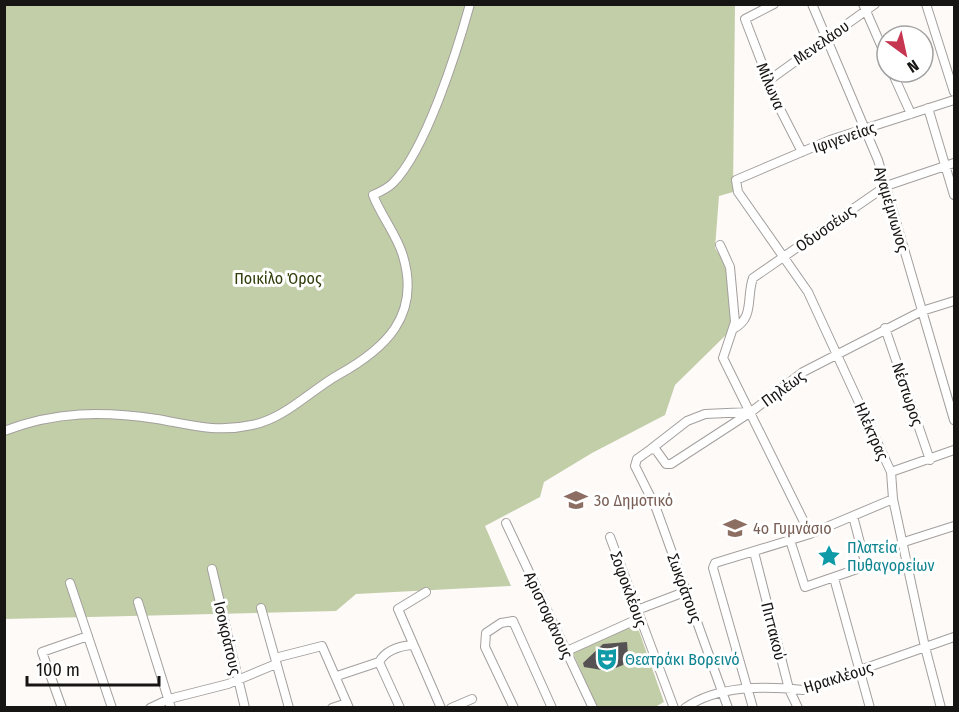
<svg xmlns="http://www.w3.org/2000/svg" width="959" height="712" font-family="'Fira Sans Condensed',sans-serif">
<style>
.green{fill:#c1cea8}
.building{fill:#565253}
.lines{fill:none;stroke-linecap:round;stroke-linejoin:round}
.street-casing{stroke:#a39f9d;stroke-width:10}
.street{stroke:#fff;stroke-width:8}
.labels{text-anchor:middle;stroke-width:6;stroke-linejoin:round;paint-order:stroke}
.street-label{font-size:16px;fill:#171514;stroke:#fff}
.park-label{font-size:16px;fill:#303d0a;stroke:#fff}
.education-label{font-size:16px;fill:#785e54;stroke:#fff;text-anchor:start}
.culture-label{font-size:16px;fill:#0d838f;stroke:#fff;text-anchor:start}
</style>
<rect width="100%" height="100%" fill="#fefaf8"/>
<path class="green" d="M4,5H735L733,192L719,196L715,248L726,265L733,321L729,332L675,385L665,415L592,453L544,482L540,497L485,526L511,586L356,594L336,611L5,619Z
M632,626L639,631L664,702L655,707H597L573,653Z"/>
<path class="building" d="M627,642L628,655L623,665L608,671L584,667L583,663L603,644Z"/>
<g class="lines">
<g class="street-casing">
<path id="street" d="M774,4L745,19L778,105L802,152
M812,4L878,160L954,420
M863,4L887,59
M926,4L954,92
M892,72L911,114
M768,81L875,4
M928,108L954,195
M720,245L730,267L735,322L723,358L810,534
M885,328L930,460
M733,329C755,318 746,297 753,278L886,186L954,163
M4,431C56,411 103,411 157,419C191,425 216,433 252,425C284,419 310,391 338,375C385,349 421,316 403,256C397,235 381,216 373,195C380,192 388,188 393,183C426,150 457,51 470,4
M651,449L687,421L705,414L749,412
M891,472L954,450
M506,523L593,708
M610,537L674,708
M790,540L805,587L866,566L853,516
M904,542L954,526
M754,552L789,689L798,708
M212,569L245,708
M834,578L870,708
M70,583L112,708
M426,592L398,609L441,708
M138,602L171,708
M261,608L289,708
M637,610L687,591
M567,651L640,618
M275,658L322,646L349,708
M379,662L400,708
M379,662C386,650 400,646 412,645
M337,676L379,662
M62,708L42,652L88,636
M150,708L169,699L228,684L276,664
M332,708L347,703
M451,708L472,699
M514,708L485,647L486,633L501,623L513,621L552,708
M685,708C718,685 765,686 803,690L954,637
M728,708L656,508L635,466L637,459L651,449L656,450L666,464H671L751,412L803,372L922,311L954,301
M753,708L713,568L715,563L810,534L893,499
M941,708L925,647L893,499L891,472L808,292L738,192L736,180L830,140L954,100"/>
</g>
<use href="#street" class="street"/>
</g>
<defs>
<g id="school-bare" transform="scale(1.8)"><path d="M0-5L7-2L0 1L-7-2ZM-4 1L0 2.5L4 1V4Q0 6-4 4Z" fill="#8d6e63" stroke="#fff" stroke-width="2.5" paint-order="stroke"/></g>
<g id="sight-bare" transform="scale(1.8)"><path d="M0-6L1.8-2.2L6-1.7L2.9 1.2L3.7 5.4L0 3.3L-3.7 5.4L-2.9 1.2L-6-1.7L-1.8-2.2Z" fill="#0f9aa8" stroke="#fff" stroke-width="2.5" paint-order="stroke"/></g>
<g id="theatre-bare" transform="scale(1.8)"><path d="M-5-5.5Q0-4 5-5.5V0Q5 5 0 6Q-5 5-5 0ZM-3.3-2.5H-1v1.5H-3.3ZM1-2.5H3.3v1.5H1ZM-2.8 1Q0 5.5 2.8 1Z" fill="#0f9aa8" stroke="#fff" stroke-width="2.5" paint-order="stroke"/></g>
</defs>
<g fill-rule="evenodd">
<use href="#school-bare" x="576" y="500"/>
<use href="#school-bare" x="735" y="528"/>
<use href="#sight-bare" x="829" y="556"/>
<use href="#theatre-bare" x="607" y="659"/>
</g>
<g class="labels">
<g class="street-label">
<text transform="translate(821 42) rotate(-35)" y="6">Μενελάου</text>
<text transform="translate(771 86) rotate(67)" y="6">Μίλωνα</text>
<text transform="translate(844 137) rotate(-19)" y="6">Ιφιγενείας</text>
<text transform="translate(892 209) rotate(74)" y="6">Αγαμέμνωνος</text>
<text transform="translate(825 228) rotate(-35)" y="6">Οδυσσέως</text>
<text transform="translate(783 388) rotate(-36)" y="6">Πηλέως</text>
<text transform="translate(908 394) rotate(71)" y="6">Νέστωρος</text>
<text transform="translate(872 431) rotate(66)" y="6">Ηλέκτρας</text>
<text transform="translate(685 588) rotate(70)" y="6">Σωκράτους</text>
<text transform="translate(629 589) rotate(70)" y="6">Σοφοκλέους</text>
<text transform="translate(549 615) rotate(65)" y="6">Αριστοφάνους</text>
<text transform="translate(774 631) rotate(76)" y="6">Πιττακού</text>
<text transform="translate(228 638) rotate(77)" y="6">Ισοκράτους</text>
<text transform="translate(838 677) rotate(-17)" y="6">Ηρακλέους</text>
</g>
<g class="park-label">
<text x="278" y="284">Ποικίλο Όρος</text>
</g>
<g class="education-label">
<text x="594" y="506">3ο Δημοτικό</text>
<text x="753" y="534">4ο Γυμνάσιο</text>
</g>
<g class="culture-label">
<text x="847" y="553">Πλατεία<tspan x="847" dy="18">Πυθαγορείων</tspan></text>
<text x="625" y="665">Θεατράκι Βορεινό</text>
</g>
</g>
<rect width="959" height="712" fill="none" stroke="#171514" stroke-width="12"/>
<g transform="translate(905 54) rotate(147)"><circle r="28" fill="#ffffff" stroke="#a2a1a1" stroke-width="1.5"/>
<path d="M0-4.5L10 22L0 15L-10 22Z" fill="#c73650"/>
<text y="-9" font-size="16" font-weight="bold" text-anchor="middle" fill="#171514">N</text>
</g>
<path d="M27 676v9h132v-9" fill="none" stroke="#171514" stroke-width="3"/>
<text x="36" y="676" font-size="18" fill="#171514" stroke="#ffffff" stroke-width="4.5" paint-order="stroke">100 m</text>
</svg>
